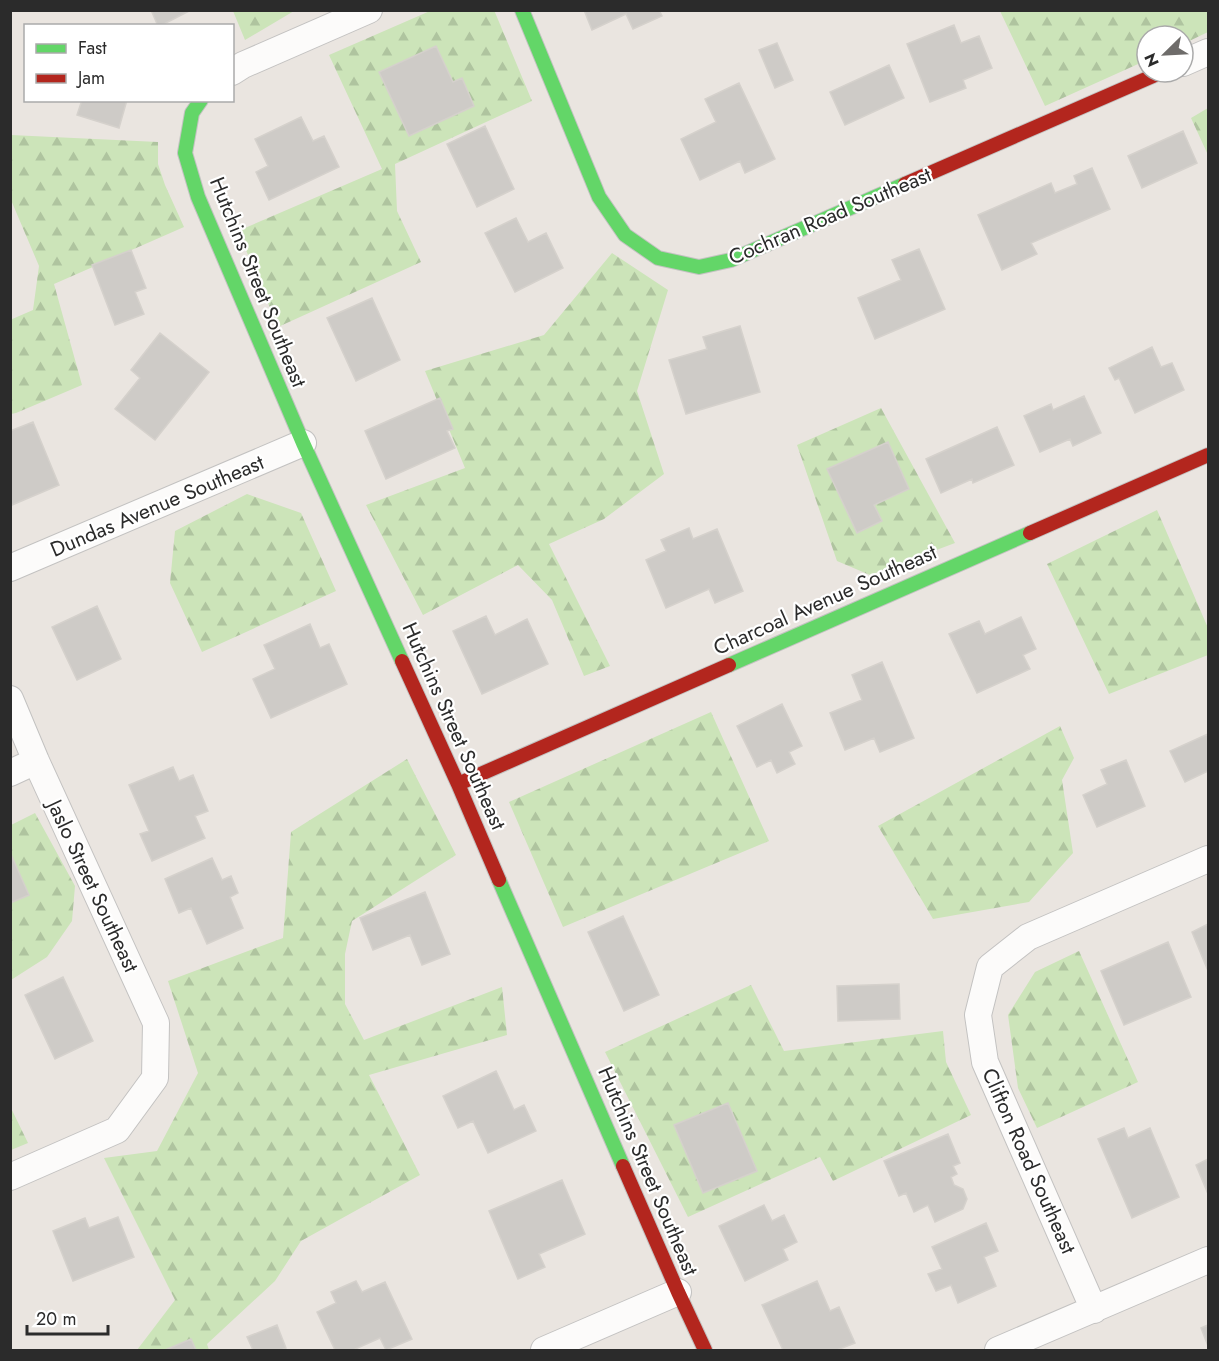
<svg xmlns="http://www.w3.org/2000/svg" width="1219" height="1361" font-family="Jost,sans-serif">
<style>
.forest{fill:url(#forest-firs)}
.building{fill:#cecbc7;stroke:#d5d1cc;stroke-width:1.5}
.lines{fill:none;stroke-linecap:round;stroke-linejoin:round}
.street-casing{stroke:#c3c2c1;stroke-width:28}
.fast-casing{stroke:#c3c2c1;stroke-width:16}
.jam-casing{stroke:#c3c2c1;stroke-width:16}
.street{stroke:#fcfbfa;stroke-width:26}
.fast{stroke:#63d668;stroke-width:14}
.jam{stroke:#b3261e;stroke-width:14}
.labels{text-anchor:middle;stroke-width:4.5;stroke-linejoin:round;paint-order:stroke}
.street-label{font-size:21px;fill:#2b2b2b;stroke:#fff}
</style>
<defs>
<pattern id="forest-firs" width="22" height="20" patternUnits="userSpaceOnUse" patternTransform="scale(1.5)"><rect width="22" height="20" fill="#cce4b9"/><path d="M5 1l3.5 6h-7zM16 11l3.5 6h-7z" fill="#afc49f"/></pattern>
</defs>
<rect width="100%" height="100%" fill="#eae5e0"/>
<path class="forest" d="M494,10L532,101L395,164L397,211L421,262L278,327L238,231L382,169L329,55L430,11Z
M233,11H294L245,40Z
M1000,11H1208V32L1183,44V36H1147V60L1045,106Z
M1208,108V155L1191,118Z
M11,135L158,142V164L165,185L184,227L54,284L82,385L16,413L11,414L10,320L33,310L39,266L11,200Z
M612,253L668,290L637,391L664,474L604,519L549,544L610,666L584,676L552,600L518,565L423,615L366,505L465,468L425,371L544,335Z
M881,408L955,543L870,575L837,561L797,445Z
M247,494L301,513L336,591L202,652L170,583L175,531Z
M1157,510L1208,628V655L1109,694L1047,564Z
M711,712L769,841L563,927L509,802Z
M1060,726L1074,758L1062,780L1073,853L1029,902L933,919L878,826Z
M407,759L456,855L352,921L345,954V1004L364,1040L502,987L507,1035L369,1075L420,1175L301,1241L275,1281L207,1344L209,1350H137L175,1300L104,1158L157,1151L198,1073L168,981L283,938L291,832Z
M35,813L75,886L72,921L47,957L11,980V825Z
M1079,951L1138,1082L1037,1128L1018,1088L1008,1015L1035,972Z
M751,985L784,1051L943,1031L946,1062L971,1115L833,1181L820,1157L688,1217L605,1052Z
M10,1106L28,1143L11,1150H10Z"/>
<path class="building" d="M151,10H191L160,26H158Z
M584,10H659L662,16L633,29L626,14L592,30Z
M954,25L961,43L979,36L992,68L963,80L966,88L930,102L907,44Z
M777,43L793,80L775,88L759,50Z
M436,46L453,82L462,78L474,106L409,136L379,72Z
M889,65L904,98L845,125L830,92Z
M739,83L775,159L745,173L740,161L700,180L681,139L716,122L705,99Z
M82,100H127L119,128L77,115Z
M301,117L313,141L324,136L339,167L269,200L256,172L268,166L255,139Z
M485,126L514,189L477,207L447,144Z
M1183,131L1197,163L1142,188L1128,156Z
M1092,168L1110,209L1031,243L1037,254L1002,270L978,215L1051,183L1055,193L1077,184L1074,176Z
M516,218L528,242L546,233L563,268L515,292L485,233Z
M919,249L945,309L875,339L858,298L901,280L892,260Z
M131,250L146,288L135,292L144,314L115,325L92,265Z
M372,298L400,360L356,381L327,318Z
M740,326L760,392L686,414L669,360L707,349L703,337Z
M160,333L209,372L155,440L115,409L140,378L131,370Z
M1152,347L1161,367L1172,363L1184,390L1135,413L1119,378L1115,380L1109,368Z
M1084,396L1101,433L1073,446L1070,439L1040,452L1024,416L1051,404L1053,410Z
M440,398L453,429L447,431L455,448L386,479L365,431Z
M33,422L59,485L12,505L10,502V431Z
M997,427L1014,465L973,483L972,479L941,493L926,459Z
M888,442L909,489L874,505L882,521L857,533L827,469Z
M689,528L693,539L717,529L743,591L715,603L709,589L666,608L646,560L666,551L661,540Z
M97,606L121,659L77,680L52,627Z
M486,616L495,635L527,619L548,664L482,694L453,631Z
M1021,617L1036,649L1023,655L1030,669L977,693L949,634L979,621L985,634Z
M310,624L320,648L329,644L347,684L271,718L253,679L275,669L264,645Z
M882,662L914,738L880,752L874,738L845,750L830,713L862,700L852,675Z
M782,704L802,746L789,752L795,764L777,773L771,760L757,767L737,726Z
M1208,734V771L1185,782L1170,751Z
M1126,760L1145,806L1097,827L1083,795L1107,784L1101,770Z
M173,767L179,781L193,775L208,811L195,816L205,838L152,861L140,834L149,831L129,785Z
M10,852L29,895L10,903Z
M212,858L222,880L231,876L238,893L230,897L243,928L207,944L191,908L179,913L165,879Z
M425,892L450,954L422,965L410,935L373,950L360,918Z
M623,916L659,995L624,1011L588,932Z
M1208,924V971L1192,932Z
M1168,942L1191,997L1124,1025L1101,971Z
M63,977L93,1041L55,1059L25,995Z
M899,984L900,1019L838,1021L837,986Z
M496,1071L514,1110L524,1105L536,1131L488,1153L473,1121L458,1128L443,1096Z
M728,1103L757,1171L703,1193L674,1125Z
M1124,1128L1128,1138L1150,1128L1179,1197L1132,1218L1098,1139Z
M948,1134L960,1163L953,1166L957,1174L951,1177L954,1185L963,1189L967,1199L963,1209L935,1222L928,1205L914,1212L906,1193L899,1196L884,1161Z
M1208,1159V1194L1196,1165Z
M562,1180L585,1234L539,1254L545,1267L518,1279L489,1211Z
M764,1205L772,1221L784,1215L797,1242L783,1249L788,1260L745,1281L719,1226Z
M118,1217L134,1257L73,1281L53,1231L85,1218L89,1228Z
M986,1223L998,1251L984,1257L996,1286L958,1303L951,1285L936,1291L928,1274L942,1269L932,1247Z
M356,1281L362,1292L385,1282L412,1339L386,1350L380,1338L353,1350H335L317,1312L336,1303L331,1292Z
M817,1281L830,1311L839,1307L855,1343L837,1350H783L762,1305Z
M277,1325L286,1348L281,1350H253L247,1337Z
M1208,1325V1346L1201,1328Z
M191,1339L196,1350H165Z"/>
<g class="lines">
<g class="street-casing">
<path id="street" d="M1183,63L1208,52
M232,72L243,65L369,10
M10,568L303,443
M10,699L36,761L156,1023L155,1078L117,1130L10,1177
M10,773L36,761
M1094,1310L985,1062L978,1015L990,967L1028,937L1208,859
M544,1350L678,1292
M998,1350L1208,1260"/>
</g>
<g class="fast-casing">
<path id="fast" d="M522,10L599,197L625,235L658,258L699,267L731,260L905,184
M201,100L192,113L185,153L198,197L303,443L402,661
M729,665L1030,533
M499,880L623,1166"/>
</g>
<g class="jam-casing">
<path id="jam" d="M905,184L1162,72
M1030,533L1208,455
M402,661L458,784L499,880
M458,784L729,665
M623,1166L678,1292L705,1350"/>
</g>
<use href="#street" class="street"/>
<use href="#fast" class="fast"/>
<use href="#jam" class="jam"/>
</g>
<g class="labels">
<g class="street-label">
<text transform="translate(830 216) rotate(-23)" y="7">Cochran Road Southeast</text>
<text transform="translate(258 282) rotate(68)" y="7">Hutchins Street Southeast</text>
<text transform="translate(157 506) rotate(-23)" y="7">Dundas Avenue Southeast</text>
<text transform="translate(825 600) rotate(-24)" y="7">Charcoal Avenue Southeast</text>
<text transform="translate(454 726) rotate(66)" y="7">Hutchins Street Southeast</text>
<text transform="translate(93 886) rotate(65)" y="7">Jaslo Street Southeast</text>
<text transform="translate(1029 1161) rotate(66)" y="7">Clifton Road Southeast</text>
<text transform="translate(648 1171) rotate(67)" y="7">Hutchins Street Southeast</text>
</g>
</g>
<rect width="1219" height="1361" fill="none" stroke="#2b2b2b" stroke-width="24"/>
<rect x="24" y="24" width="210" height="78" fill="#ffffff" stroke="#aaaaaa" stroke-width="1.5"/>
<rect x="36" y="44" width="30" height="9" fill="#63d668" stroke="#aaaaaa" stroke-width="1.5"/>
<text x="78" y="54" font-size="18" fill="#2b2b2b">Fast</text>
<rect x="36" y="74" width="30" height="9" fill="#b3261e" stroke="#aaaaaa" stroke-width="1.5"/>
<text x="78" y="84" font-size="18" fill="#2b2b2b">Jam</text>
<g transform="translate(1165 54) rotate(246)"><circle r="28" fill="#ffffff" stroke="#aaaaaa" stroke-width="1.5"/>
<path d="M0-4.5L10 22L0 15L-10 22Z" fill="#6e6c6a"/>
<text y="-9" font-size="16" font-weight="bold" text-anchor="middle" fill="#2b2b2b">N</text>
</g>
<path d="M27 1325v9h81v-9" fill="none" stroke="#2b2b2b" stroke-width="3"/>
<text x="36" y="1325" font-size="18" fill="#2b2b2b" stroke="#ffffff" stroke-width="4.5" paint-order="stroke">20 m</text>
</svg>
